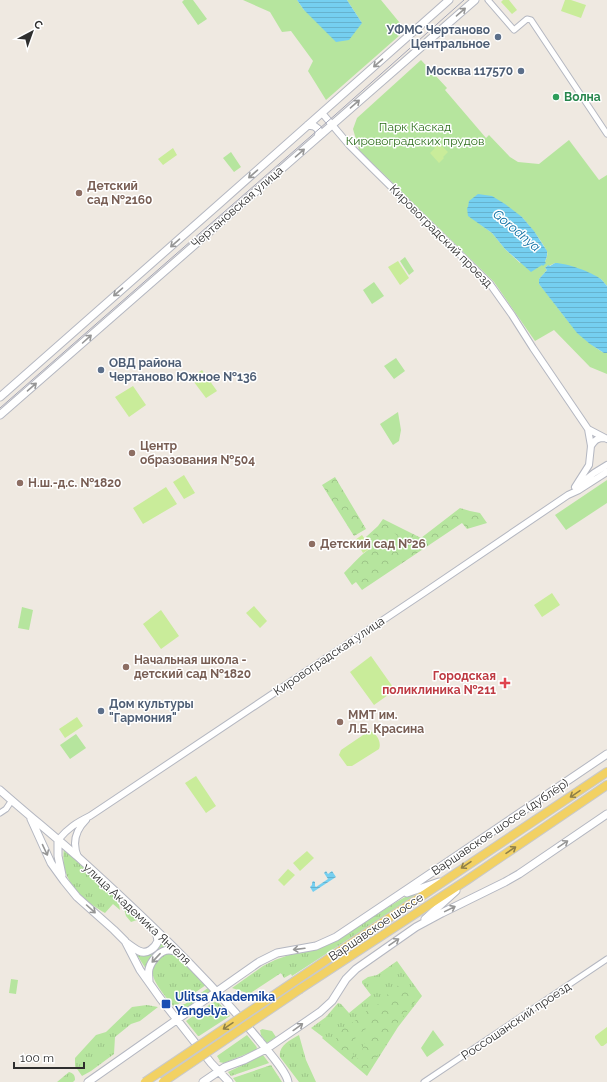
<svg xmlns="http://www.w3.org/2000/svg" width="607" height="1082" font-family="Raleway,sans-serif">
<style>
.grass{fill:url(#grass-tufts)}
.forest{fill:url(#forest-crowns);fill-rule:evenodd}
.park{fill:#b6e59e;fill-rule:evenodd}
.pitch{fill:#c9ec9a}
.water{fill:url(#water-rules)}
.lines{fill:none;stroke-linecap:round;stroke-linejoin:round}
.minor-casing{stroke:#b4b7c1;stroke-width:7}
.tertiary-casing{stroke:#b4b7c1;stroke-width:8}
.secondary-casing{stroke:#b4b7c1;stroke-width:9}
.primary-casing{stroke:#c9c9c9;stroke-width:10}
.minor{stroke:#fff;stroke-width:5}
.tertiary{stroke:#fff;stroke-width:6}
.secondary{stroke:#fff;stroke-width:7}
.primary{stroke:#f2d163;stroke-width:8}
.tram{stroke:#a3a6b8;stroke-width:1}
.primary-bridge-casing{stroke:#c9c9c9;stroke-width:10;stroke-linecap:butt}
.primary-bridge{stroke:#f2d163;stroke-width:8}
.oneway{stroke:#969696}
.oneway2{stroke:#908048}
.service-dot{fill:#5c6f8a;stroke:#fff;stroke-width:1.5}
.leisure-dot{fill:#2e9e5b;stroke:#fff;stroke-width:1.5}
.education-dot{fill:#8d6e63;stroke:#fff;stroke-width:1.5}
.health-dot{fill:#e0444e;stroke:#fff;stroke-width:1.5}
.transit-dot{fill:#1a4fb4;stroke:#fff;stroke-width:1.5}
.labels{text-anchor:middle;stroke-width:3;stroke-linejoin:round;paint-order:stroke}
.service-label{font-size:12px;font-weight:bold;fill:#4e5e75;stroke:#fff;text-anchor:end}
.leisure-label{font-size:12px;font-weight:bold;fill:#27864d;stroke:#fff;text-anchor:start}
.park-label{font-size:12px;fill:#2c6e1b;stroke:#fff}
.education-label{font-size:12px;font-weight:bold;fill:#785e54;stroke:#fff;text-anchor:start}
.street-label{font-size:12px;fill:#2e2e2e;stroke:#fff}
.health-label{font-size:12px;font-weight:bold;fill:#be3a42;stroke:#fff;text-anchor:end}
.transit-label{font-size:12px;font-weight:bold;fill:#164399;stroke:#fff;text-anchor:start}
.water-label{font-size:13px;font-style:italic;fill:#0d6fa3;stroke:#fff}
</style>
<defs>
<pattern id="grass-tufts" width="24" height="20" patternUnits="userSpaceOnUse"><rect width="24" height="20" fill="#b6e59e"/><path d="M3 7l-1-3M5 7V3M7 7l1-3M15 17l-1-3M17 17v-4M19 17l1-3" fill="none" stroke="#9dc588"/></pattern>
<pattern id="forest-crowns" width="20" height="18" patternUnits="userSpaceOnUse"><rect width="20" height="18" fill="#b6e59e"/><path d="M2 6a3 3 0 1 1 6 0M12 15a3 3 0 1 1 6 0" fill="none" stroke="#9dc588"/></pattern>
<pattern id="water-rules" width="6" height="5" patternUnits="userSpaceOnUse"><rect width="6" height="5" fill="#75cff0"/><path d="M0 2.5h6" fill="none" stroke="#66b2ce"/></pattern>
</defs>
<rect width="100%" height="100%" fill="#efe9e1"/>
<path class="grass" d="M64,848L116,898L119,904L120,910L113,904L105,913C89,904 70,889 65,870C63,863 63,856 64,848Z
M418,894L292,976L291,974L284,978L281,973L252,992L254,995H253L232,988L263,966L275,960L289,955L311,951L330,944L398,901L407,896Z
M123,905L140,919L131,922L126,916Z
M161,941L166,946C156,951 151,959 146,969L137,955H144Z
M167,953L175,954L179,957L206,985L174,1007C167,998 148,978 153,966C156,960 162,956 167,953Z
M397,961L422,996L398,1027L367,1076L322,1038L323,1037L311,1028L326,1017L338,1003L341,1004L349,1013L371,995L362,983V981L368,977L377,975Z
M208,988L211,991V992L181,1013H179L176,1010L182,1004H185Z
M215,1002L219,1003L230,1016L199,1036H198L186,1021L212,1003Z
M147,1005L158,1007L140,1021L131,1024L115,1037L114,1054L91,1071L82,1076L75,1066V1058L96,1035L106,1032L132,1007Z
M262,1029L272,1031L276,1037L267,1043L266,1042L261,1035L260,1030H261Z
M247,1035L256,1046L257,1048L256,1050L224,1063L219,1062L220,1061L217,1056Z
M299,1035L306,1060L316,1082H299L280,1057C278,1046 290,1040 299,1035Z
M263,1055L269,1063L231,1076L228,1072Z
M271,1065L282,1082H236L233,1078Z
M69,1072C73,1073 75,1075 75,1080L73,1082H57Z"/>
<path class="forest" d="M335,477L366,529L354,536L322,485Z
M460,508L470,511L480,513L487,523L467,529L462,523L362,590L356,582L352,585L344,573C353,564 361,554 371,548V545L366,537L378,526L383,519L421,538Z
M400,984C404,986 405,990 409,992L414,989L416,991L419,997L396,1025L369,1069L367,1071L364,1072L337,1049V1043L336,1037L339,1031L356,1020L361,1018L368,1009H371L374,1008L391,991ZM367,1028H370C373,1038 365,1039 363,1047C362,1050 362,1054 363,1057L361,1059H358L353,1055L352,1046L354,1040L358,1035Z"/>
<path class="park" d="M184,0H193L207,19L198,25L182,2Z
M243,0H297L304,10L362,23L347,0H381L404,28L398,33L400,35L326,100L308,71L313,61L291,31L282,32L270,12Z
M421,60L447,88L445,90L486,138L489,135L510,157L518,162L539,164L569,140L599,180L607,175V286L601,279L555,263L549,266L548,265L545,268L547,270L539,279V284C558,306 572,331 596,348C600,350 602,353 607,353V374L590,367L554,330L535,341L494,282L359,150L353,129L357,118ZM468,207L522,217C528,224 544,243 547,252C548,256 546,259 545,262L520,263L505,249L492,233L481,225Z
M231,152L241,167L234,172L223,158Z
M405,257L414,271L409,275L400,261Z
M374,282L384,296L372,304L363,290Z
M396,358L405,371L394,379L384,366Z
M398,412L401,430L399,441L393,445L380,424Z
M607,480V503L566,530L555,515Z
M385,528L393,532L398,536L383,547L371,545L366,537L372,534L376,536L382,538L385,531Z
M22,607L33,610L29,630L18,628Z
M76,734L86,748L70,759L60,745Z
M11,979L18,980L16,994L9,993Z
M433,1030L444,1045L427,1057L421,1048Z"/>
<path class="pitch" d="M503,0H509L517,10L512,14L501,2Z
M565,0H571L586,5L581,18L561,11Z
M434,138L448,152L443,157L444,158L439,163L430,153L435,148L429,142Z
M173,148L177,155L163,165L158,159Z
M398,261L409,278L400,285L388,267Z
M202,370L217,391L206,398L191,378Z
M133,386L146,405L129,417L115,397Z
M184,475L195,493L184,499L173,482Z
M166,487L177,504L143,524L133,508Z
M362,535L371,548L363,553L355,540Z
M552,593L560,605L542,617L534,605Z
M254,606L267,621L260,628L246,613Z
M161,610L179,636L161,649L143,624Z
M371,656L395,690L374,705L350,672Z
M77,717L83,726L65,738L59,729Z
M369,731C376,732 382,742 379,749L352,766H347L339,755L341,750Z
M196,776L216,806L206,813L185,783Z
M307,851L314,858L300,871L293,863Z
M288,869L295,875L284,886L278,880Z
M607,1027V1043L603,1046H601L595,1038V1036Z"/>
<path class="water" d="M297,0H347L362,23L349,40L336,42L304,10Z
M478,194L492,196L505,204L522,217L534,231L547,251V256L545,262L546,263L543,266L542,265L531,272L505,249L492,233L468,216L467,208L468,207L469,201Z
M555,263C567,263 591,272 601,279C603,281 605,284 607,286V353H604L590,344L577,333L539,284V279L547,270L545,268L548,265L550,266Z
M326,871L328,874L332,871L336,877L313,892L310,887L312,885V883L313,881L315,882V886L316,887L328,879L324,873Z"/>
<g class="lines">
<g class="minor-casing">
<path id="minor" d="M488,0L514,30L527,19L531,20L607,134
M0,813L6,809L12,800
M424,1082L607,959"/>
</g>
<g class="tertiary-casing">
<path id="tertiary" d="M322,113L350,146L371,167L490,284L512,315L533,348L588,429L591,446L589,465L575,487
M588,429L607,439
M591,446C595,440 597,438 605,438
M580,484L594,473L607,465
M58,840C68,828 76,823 90,816L425,592L568,495L579,490L607,472
M78,857C72,843 75,831 86,820"/>
</g>
<g class="secondary-casing">
<path id="secondary" d="M308,125L314,126L318,129L319,133L318,137
M0,397L219,204L449,0
M0,415L475,0
M0,790C26,813 52,834 78,857C142,915 204,974 259,1040C266,1049 287,1072 288,1082
M31,819L51,863L64,881L77,897L114,930L125,941L140,970L160,998L211,1063L229,1082
M58,840V856L62,875
M407,893L439,882
M425,919L456,891
M127,943C131,946 135,949 139,951C147,955 155,948 158,941L156,930
M149,982C149,977 148,973 149,969C151,961 160,950 169,950C172,950 175,951 178,952
M88,1082L259,962L277,953L316,946L336,937L409,888L607,754
M203,1082L225,1067L244,1060L266,1049L320,1012L332,1001L346,979L356,969L416,927L442,913L505,882L519,874L607,814"/>
</g>
<g class="primary-casing">
<path id="primary" d="M295,981L607,772
M300,989L467,880L607,785"/>
</g>
<use href="#minor" class="minor"/>
<use href="#tertiary" class="tertiary"/>
<use href="#secondary" class="secondary"/>
<use href="#primary" class="primary"/>
<path class="tram" d="M0,408L335,115L464,0"/>
<g class="primary-bridge-casing">
<path id="primary-bridge" d="M145,1082L295,981
M163,1082L300,989"/>
</g>
<use href="#primary-bridge" class="primary-bridge"/>
</g>
<defs><path id="oneway-shaft" d="M-6 0H5M1.5-3L5.5 0L1.5 3" fill="none" stroke-width="1.6" stroke-linecap="round" stroke-linejoin="round"/></defs>
<g class="oneway">
<use href="#oneway-shaft" transform="translate(461 12) rotate(-41)"/>
<use href="#oneway-shaft" transform="translate(378 63) rotate(139)"/>
<use href="#oneway-shaft" transform="translate(355 104) rotate(-41)"/>
<use href="#oneway-shaft" transform="translate(300 153) rotate(-41)"/>
<use href="#oneway-shaft" transform="translate(253 174) rotate(139)"/>
<use href="#oneway-shaft" transform="translate(175 243) rotate(139)"/>
<use href="#oneway-shaft" transform="translate(118 292) rotate(139)"/>
<use href="#oneway-shaft" transform="translate(87 339) rotate(-42)"/>
<use href="#oneway-shaft" transform="translate(32 387) rotate(-41)"/>
<use href="#oneway-shaft" transform="translate(563 844) rotate(-34)"/>
<use href="#oneway-shaft" transform="translate(45 850) rotate(65)"/>
<use href="#oneway-shaft" transform="translate(91 909) rotate(42)"/>
<use href="#oneway-shaft" transform="translate(450 909) rotate(-26)"/>
<use href="#oneway-shaft" transform="translate(394 942) rotate(-34)"/>
<use href="#oneway-shaft" transform="translate(299 949) rotate(173)"/>
<use href="#oneway-shaft" transform="translate(156 958) rotate(133)"/>
<use href="#oneway-shaft" transform="translate(298 1027) rotate(-36)"/>
</g>
<g class="oneway2">
<use href="#oneway-shaft" transform="translate(575 794) rotate(146)"/>
<use href="#oneway-shaft" transform="translate(511 850) rotate(-34)"/>
<use href="#oneway-shaft" transform="translate(466 865) rotate(146)"/>
<use href="#oneway-shaft" transform="translate(228 1026) rotate(146)"/>
</g>
<g class="service-dot">
<circle cx="498" cy="37" r="4"/>
<circle cx="521" cy="71" r="4"/>
<circle cx="101" cy="370" r="4"/>
<circle cx="101" cy="711" r="4"/>
</g>
<circle class="leisure-dot" cx="556" cy="97" r="4"/>
<g class="education-dot">
<circle cx="79" cy="193" r="4"/>
<circle cx="132" cy="453" r="4"/>
<circle cx="20" cy="483" r="4"/>
<circle cx="312" cy="544" r="4"/>
<circle cx="126" cy="667" r="4"/>
<circle cx="340" cy="722" r="4"/>
</g>
<path class="health-dot" d="M503 677h4v4h4v4h-4v4h-4v-4h-4v-4h4z"/>
<rect class="transit-dot" x="161" y="999" width="10" height="10" rx="2"/>
<g class="labels">
<g class="service-label">
<text x="490" y="34">УФМС Чертаново<tspan x="490" dy="14">Центральное</tspan></text>
<text x="513" y="75">Москва 117570</text>
<text x="109" y="367" text-anchor="start">ОВД района<tspan x="109" dy="14">Чертаново Южное №136</tspan></text>
<text x="109" y="708" text-anchor="start">Дом культуры<tspan x="109" dy="14">"Гармония"</tspan></text>
</g>
<g class="leisure-label">
<text x="564" y="101">Волна</text>
</g>
<g class="park-label">
<text x="415" y="131">Парк Каскад<tspan x="415" dy="14">Кировоградских прудов</tspan></text>
</g>
<g class="education-label">
<text x="87" y="190">Детский<tspan x="87" dy="14">сад №2160</tspan></text>
<text x="140" y="450">Центр<tspan x="140" dy="14">образования №504</tspan></text>
<text x="28" y="487">Н.ш.-д.с. №1820</text>
<text x="320" y="548">Детский сад №26</text>
<text x="134" y="664">Начальная школа -<tspan x="134" dy="14">детский сад №1820</tspan></text>
<text x="348" y="719">ММТ им.<tspan x="348" dy="14">Л.Б. Красина</tspan></text>
</g>
<g class="street-label">
<text transform="translate(237 207) rotate(-41)" y="4">Чертановская улица</text>
<text transform="translate(441 236) rotate(45)" y="4">Кировоградский проезд</text>
<text transform="translate(329 656) rotate(-34)" y="4">Кировоградская улица</text>
<text transform="translate(500 827) rotate(-34)" y="4">Варшавское шоссе (дублёр)</text>
<text transform="translate(137 914) rotate(43)" y="4">улица Академика Янгеля</text>
<text transform="translate(376 927) rotate(-34)" y="4">Варшавское шоссе</text>
<text transform="translate(516 1021) rotate(-34)" y="4">Россошанский проезд</text>
</g>
<g class="health-label">
<text x="496" y="680">Городская<tspan x="496" dy="14">поликлиника №211</tspan></text>
</g>
<g class="transit-label">
<text x="175" y="1001">Ulitsa Akademika<tspan x="175" dy="14">Yangelya</tspan></text>
</g>
<g class="water-label">
<text transform="translate(517 230) rotate(40)" y="5">Gorodnya</text>
</g>
</g>
<g transform="translate(32 32) rotate(41)" stroke="#ffffff" stroke-width="3" paint-order="stroke">
<path d="M0-3L7 15L0 10L-7 15Z" fill="#2e2e2e"/>
<text y="-6" font-size="11" font-weight="bold" text-anchor="middle" fill="#2e2e2e">С</text>
</g>
<path d="M14 1062v6h70v-6" fill="none" stroke="#2e2e2e" stroke-width="2"/>
<text x="20" y="1062" font-size="12" fill="#2e2e2e" stroke="#ffffff" stroke-width="3" paint-order="stroke">100 m</text>
</svg>
